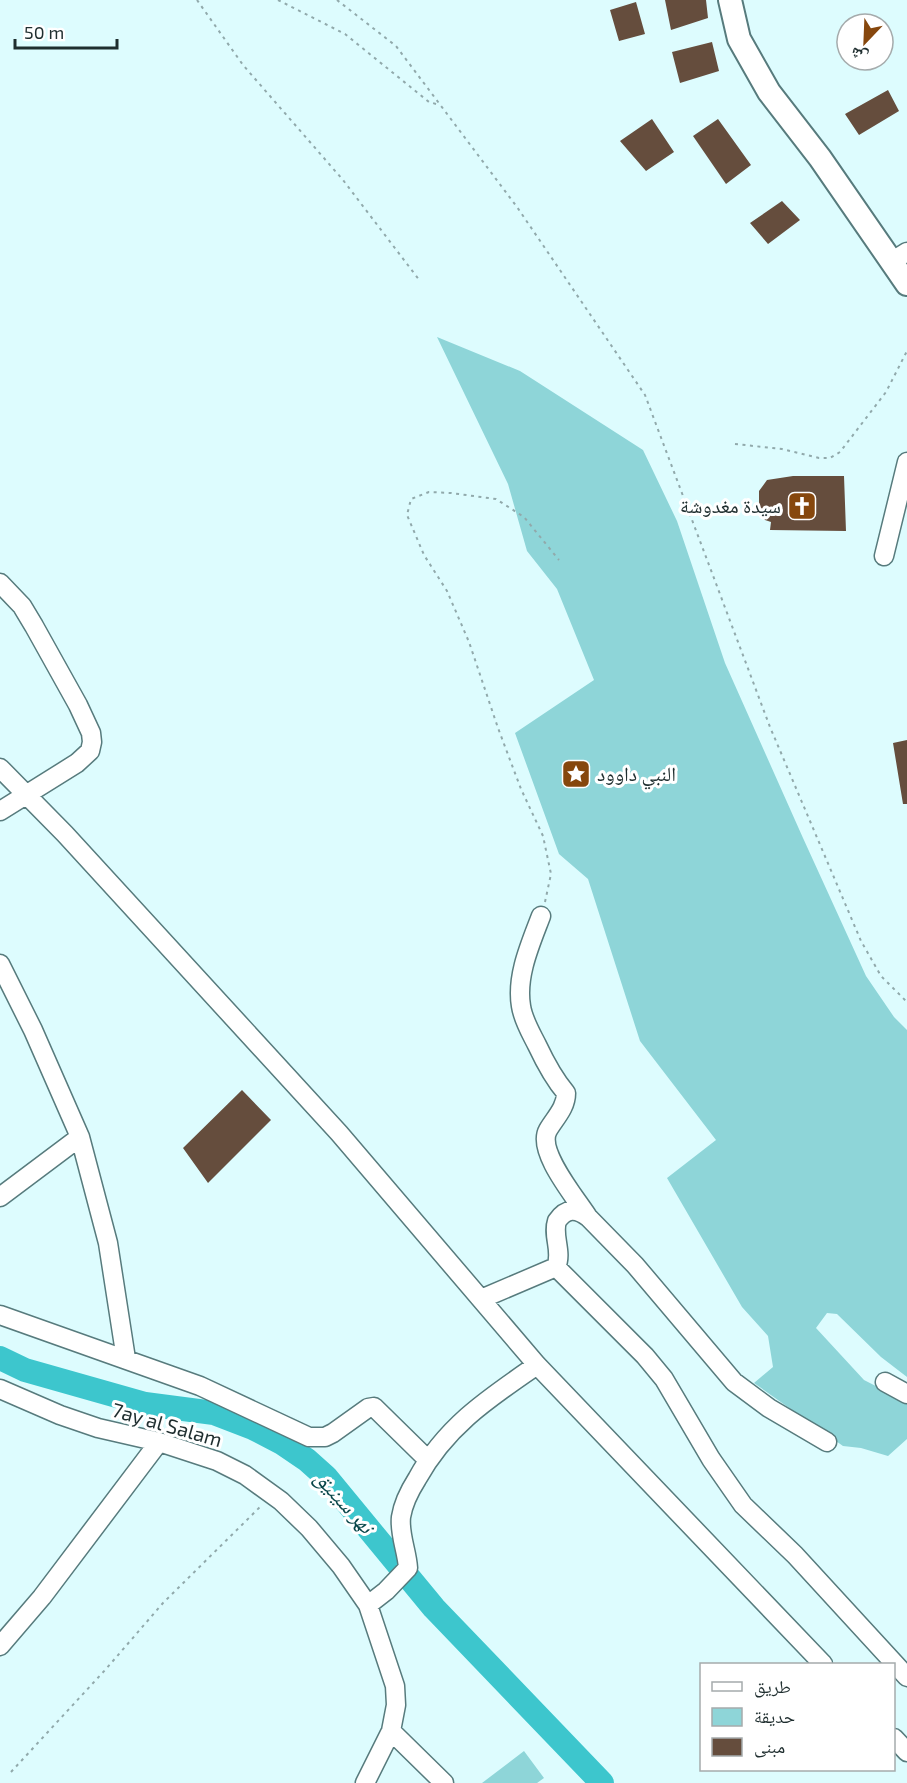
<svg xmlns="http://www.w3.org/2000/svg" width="907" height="1783" font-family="'Exo 2','Noto Naskh Arabic',sans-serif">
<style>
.green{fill:#8ed5d8}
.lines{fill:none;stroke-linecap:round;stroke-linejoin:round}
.river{stroke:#3dc6cd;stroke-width:24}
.building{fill:#654d3d}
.minor-casing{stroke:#577b7d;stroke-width:21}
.major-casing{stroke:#577b7d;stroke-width:26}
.path{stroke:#91a9ab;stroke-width:2;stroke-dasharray:3 4.5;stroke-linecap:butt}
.minor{stroke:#fff;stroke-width:18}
.major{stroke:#fff;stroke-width:22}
.labels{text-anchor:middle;stroke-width:6;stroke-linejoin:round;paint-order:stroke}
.poi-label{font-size:20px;fill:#1f2e2f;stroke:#fff;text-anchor:end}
.street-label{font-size:20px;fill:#1f2e2f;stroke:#fff}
.water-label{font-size:21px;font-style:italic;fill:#094649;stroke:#fff}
</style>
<rect width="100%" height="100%" fill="#ddfcfe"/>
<path class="green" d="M437,337L520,371L643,450L677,521L725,663L803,838L866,976L894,1017L907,1030V1377L881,1357L837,1314L827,1313L816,1328L864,1380L907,1402V1439L888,1456L861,1448L843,1446L754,1383L773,1367L768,1336L742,1307L667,1178L716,1140L640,1041L588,879L559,854L515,733L594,680L557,589L527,551L508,484Z
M524,1751L544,1778L537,1783H482Z"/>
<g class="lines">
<path class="river" d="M0,1358L25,1370L145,1404L214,1413L253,1428L282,1443L307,1460L326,1477L434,1608L602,1783"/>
</g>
<path class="building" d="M665,0H706L708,18L671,30Z
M636,2L645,34L619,41L610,10Z
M712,42L719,71L680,83L672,52Z
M888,90L899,111L859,135L845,114Z
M652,119L674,152L646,171L620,141Z
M718,119L751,165L726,184L693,136Z
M782,201L800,220L768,244L750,223Z
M793,476H844L846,531L770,530L771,522L765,520L759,509V491L767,480Z
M907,740V804H903L893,743Z
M242,1090L271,1120L208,1183L183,1148Z"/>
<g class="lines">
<g class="minor-casing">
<path id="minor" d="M891,262L907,252
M884,556L907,462
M0,583L22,606L34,626L78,705L91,733L92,742L90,751L77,763L0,811
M0,768L65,834L339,1133L537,1365L823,1664
M541,916C530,945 516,976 521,1006C523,1020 531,1033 537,1045C545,1062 554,1079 566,1093C566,1108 555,1118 548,1130C536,1151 576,1198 588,1217
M0,964L33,1030L80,1137L108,1243L126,1359
M0,1197L80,1137
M556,1267L645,1356L664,1379L711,1459L743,1505L795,1555L907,1677
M481,1299L556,1267C563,1252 552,1236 557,1221C566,1208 576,1208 588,1217L635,1265L734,1382L769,1408L827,1442
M0,1315L200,1386L309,1437H325L333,1433L368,1408L374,1407L427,1459
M885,1382L907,1394
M0,1389L60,1415L98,1428L159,1442L217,1461L245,1475L281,1501L309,1528L341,1566L368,1605L395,1686L396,1705L391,1731L365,1783
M368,1605L386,1591L408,1568C407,1551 399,1534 401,1517C403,1504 410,1490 417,1479C446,1426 489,1398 537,1365
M0,1646L42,1597L159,1442
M391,1731L444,1783
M894,1738L907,1752"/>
</g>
<g class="major-casing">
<path id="major" d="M730,0L739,39L769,92L820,158L907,284"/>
</g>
<path class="path" d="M197,0L243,65L343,180L420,281
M278,0L345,34L429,102L440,105
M337,0L396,46L517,207L645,395L770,727L861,941L881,976L907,1002
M735,444L782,449L819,458H830L840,452L886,392L907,351
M545,902L551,874L543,836L521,789L498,728L469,642L447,591L424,555L407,515L411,499L429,492L451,493L496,499L524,517L559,560
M11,1772L106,1669L163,1603L262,1505"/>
<use href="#minor" class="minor"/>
<use href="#major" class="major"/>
</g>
<defs>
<g id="church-square" transform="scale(1.5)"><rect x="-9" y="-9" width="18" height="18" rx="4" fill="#86470d" stroke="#fff"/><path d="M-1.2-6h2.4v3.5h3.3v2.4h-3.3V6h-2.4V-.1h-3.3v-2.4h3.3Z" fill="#fff"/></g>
<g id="sight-square" transform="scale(1.5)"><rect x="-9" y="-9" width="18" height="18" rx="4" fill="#86470d" stroke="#fff"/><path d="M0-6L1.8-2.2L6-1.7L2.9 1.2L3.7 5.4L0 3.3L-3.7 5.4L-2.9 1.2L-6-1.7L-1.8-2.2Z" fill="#fff"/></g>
</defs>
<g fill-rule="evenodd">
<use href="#church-square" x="802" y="506"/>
<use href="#sight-square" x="576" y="774"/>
</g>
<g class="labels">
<g class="poi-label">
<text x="781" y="513">سيدة مغدوشة</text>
<text x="597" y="781" text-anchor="start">النبي داوود</text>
</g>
<g class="street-label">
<text transform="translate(167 1425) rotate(16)" y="7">7ay al Salam</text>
</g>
<g class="water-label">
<text transform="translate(344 1502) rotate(48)" y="7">نهر سينيق</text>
</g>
</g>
<rect x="700" y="1663" width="195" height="108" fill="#ffffff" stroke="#a5abac" stroke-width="1.5"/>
<rect x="712" y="1682" width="30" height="9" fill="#ffffff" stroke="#a5abac" stroke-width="1.5"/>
<text x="754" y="1693" font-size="18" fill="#1f2e2f">طريق</text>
<rect x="712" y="1708" width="30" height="18" fill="#8ed5d8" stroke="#a5abac" stroke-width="1.5"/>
<text x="754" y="1723" font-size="18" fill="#1f2e2f">حديقة</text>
<rect x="712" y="1738" width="30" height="18" fill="#654d3d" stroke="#a5abac" stroke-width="1.5"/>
<text x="754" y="1753" font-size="18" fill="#1f2e2f">مبنى</text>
<g transform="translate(865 42) rotate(203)"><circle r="28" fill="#ffffff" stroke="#a5abac" stroke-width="1.5"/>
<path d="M0-4.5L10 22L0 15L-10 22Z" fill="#86470d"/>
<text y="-9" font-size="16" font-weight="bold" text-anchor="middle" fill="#1f2e2f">ش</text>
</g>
<path d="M15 39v9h102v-9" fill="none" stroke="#1f2e2f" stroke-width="3"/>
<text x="24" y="39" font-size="18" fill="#1f2e2f" stroke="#ffffff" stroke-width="4.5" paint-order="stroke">50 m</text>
</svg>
